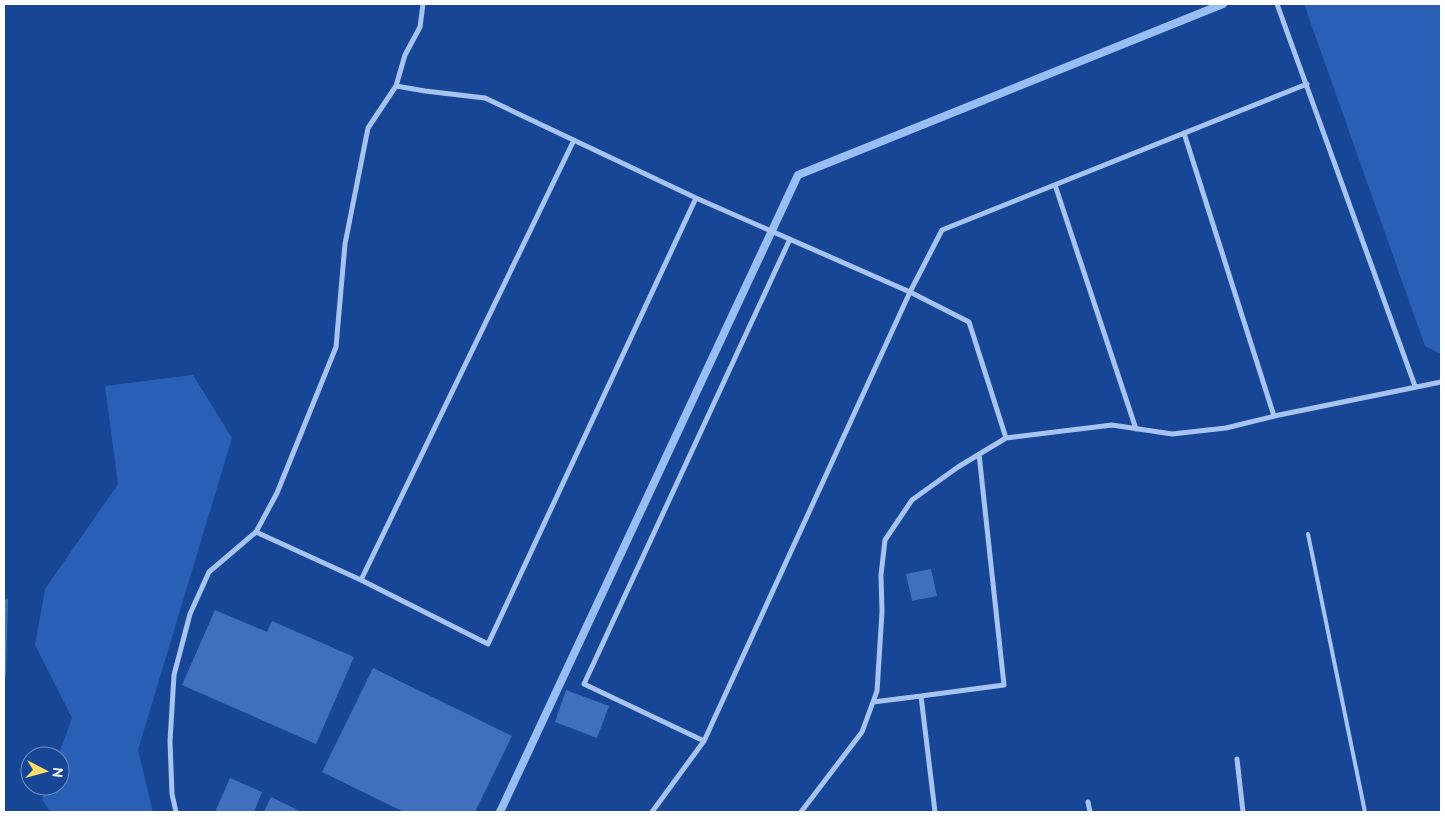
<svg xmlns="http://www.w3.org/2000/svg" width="1445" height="816" font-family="Ubuntu,sans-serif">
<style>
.green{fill:#295fb4}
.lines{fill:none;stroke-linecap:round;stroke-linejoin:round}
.stream{stroke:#99bef4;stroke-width:8}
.building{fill:#3e70bd}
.lane{stroke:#a7c4f1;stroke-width:4}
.street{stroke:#a7c4f1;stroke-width:5}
</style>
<rect width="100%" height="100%" fill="#164695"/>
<path class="green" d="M1304,4H1441V354L1425,346Z
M193,375L232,438L138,750L153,812H50L42,799L47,786H60V756H58L72,718L35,645L45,589L118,484L105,386Z"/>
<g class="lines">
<path class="stream" d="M500,812L798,175L1223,4"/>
</g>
<path class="building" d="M931,569L937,596L912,601L906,574Z
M4,599H8L6,675H4Z
M215,610L267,632L272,621L354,657L316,744L182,685Z
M373,668L512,736L475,812H404L322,772Z
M566,690L609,706L597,738L555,722Z
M230,778L262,792L254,812H215Z
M271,797L302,812H264Z"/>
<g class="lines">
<path class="lane" d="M1308,534L1365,812"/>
<path class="street" d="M1277,4L1415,386
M396,86L425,91L485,98L696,198L910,292L969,322L1006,438
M1184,133L1274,416
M1055,185L1136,429
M256,532L361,580L488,644L696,198
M361,580L574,140
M921,696L1004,685L979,454
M873,702L921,696L935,812
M704,741L584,684L790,239
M1237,759L1243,812
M1088,802L1090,812
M176,812L172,794L170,741L174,675L190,614L209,572L256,532L277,493L336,347L345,244L368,128L396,86L405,55L420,27L423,4
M652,812L704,741L910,292L942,230L1307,84
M801,812L862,732L877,691L882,612L881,575L885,540L912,500L958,467L1006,438L1112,425L1172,434L1226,428L1279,415L1441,382"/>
</g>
<rect width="1445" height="816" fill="none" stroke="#ffffff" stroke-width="10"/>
<g transform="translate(45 771) rotate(96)"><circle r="24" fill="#164695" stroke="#7390bf"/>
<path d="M0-4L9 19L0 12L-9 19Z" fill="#ffdc67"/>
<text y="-8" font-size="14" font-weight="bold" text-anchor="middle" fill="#ffffff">N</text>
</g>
</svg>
